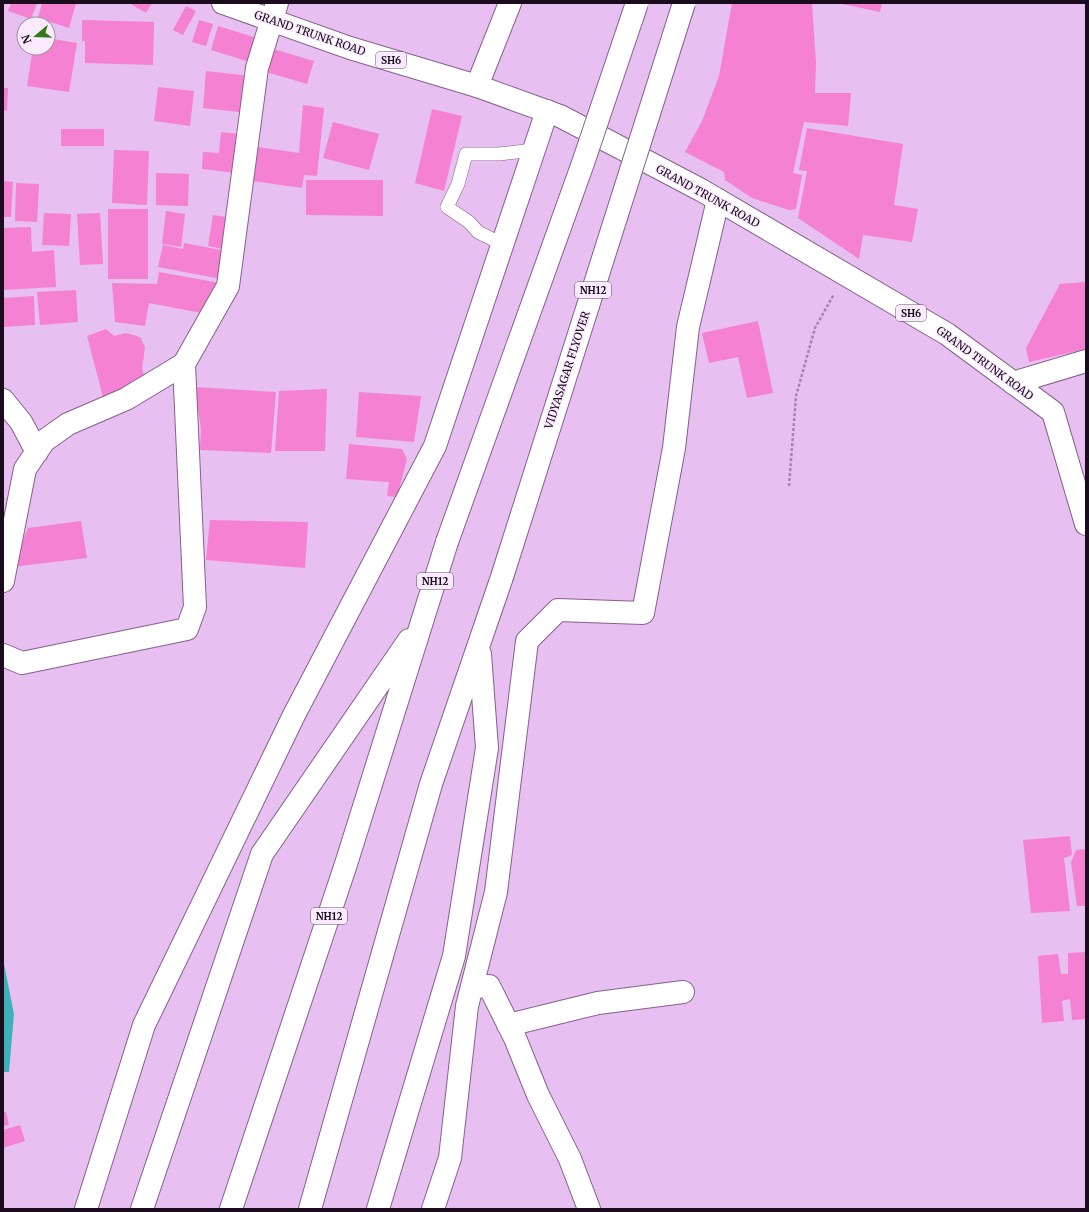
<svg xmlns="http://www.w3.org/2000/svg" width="1089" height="1212" font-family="Merriweather,serif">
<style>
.water{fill:#3db1b7}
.building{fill:#f581d2}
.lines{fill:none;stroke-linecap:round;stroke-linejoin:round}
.lane-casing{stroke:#85618d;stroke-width:14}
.street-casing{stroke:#85618d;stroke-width:24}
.secondary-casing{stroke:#85618d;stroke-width:24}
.primary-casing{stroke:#85618d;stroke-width:24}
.highway-casing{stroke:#85618d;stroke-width:24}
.path{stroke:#a585ac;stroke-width:2.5;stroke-dasharray:3 2;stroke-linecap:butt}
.lane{stroke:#fff;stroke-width:13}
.street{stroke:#fff;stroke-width:22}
.secondary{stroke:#fff;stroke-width:22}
.primary{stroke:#fff;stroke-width:22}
.highway{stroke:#fff;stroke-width:22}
.highway-bridge-casing{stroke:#85618d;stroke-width:24;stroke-linecap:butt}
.highway-bridge{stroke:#fff;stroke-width:22}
.labels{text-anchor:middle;stroke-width:3;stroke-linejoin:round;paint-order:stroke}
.shield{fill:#faeafe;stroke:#5d4f60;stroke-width:1}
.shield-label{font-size:10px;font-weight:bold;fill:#1a0c1d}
.street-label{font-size:11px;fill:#1a0c1d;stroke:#faeafe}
</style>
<rect width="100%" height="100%" fill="#e7bff0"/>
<path class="water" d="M3,959L14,1014L9,1072H3Z"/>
<path class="building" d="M11,3H37L31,19L8,11Z
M42,3H76L69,28L38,18Z
M129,3H152L146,13Z
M732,3H812L816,63L815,93H851L848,126L804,122L793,173L802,175L796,209L789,210L752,198L725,180L724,172L685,152L702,121L719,76Z
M838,3H882L880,12Z
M186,6L196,11L183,35L173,30Z
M82,20L154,22L153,65L85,63V41H82Z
M199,20L213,24L206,46L192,42Z
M218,26L260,39L253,63L211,50Z
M48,38L77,43L69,92L27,86L33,48H48Z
M270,48L314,61L307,84L263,71Z
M206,71L251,76L247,113L203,108Z
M158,87L194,91L190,126L154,121Z
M3,88H8L7,111L3,110Z
M303,105L324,108L317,176L304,175L302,188L253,181L258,147L299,153Z
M432,109L462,116L444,191L415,183Z
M333,122L379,134L369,170L323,158Z
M807,128L903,144L894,205L918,209L912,242L863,235L859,259L798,218L807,171L799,170Z
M61,129H104V146H61Z
M221,132L240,134L236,173L202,169L203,152L219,153Z
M114,150L149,151L147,205L112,203Z
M156,173L189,174L188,206L156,205Z
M306,180H383V216L306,215Z
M3,181L13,182L11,217H3Z
M16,183L39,184L37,222L15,221Z
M108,209H148V279H108Z
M166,211L185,214L181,247L162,244Z
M44,213L71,214L69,246L42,245Z
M100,213L103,264L80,265L77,214Z
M213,215L232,218L227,250L208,246Z
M31,227L32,252L54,250L56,287L3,290V228Z
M184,243L226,251L221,279L158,267L163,245L183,249Z
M159,272L220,283L207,314L149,303L145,326L115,322L112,283L157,284Z
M1086,282V349L1029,362L1026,348L1060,284Z
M76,290L78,322L40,325L37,292Z
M34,296L35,325L3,327V298Z
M758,321L773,393L747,398L738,357L709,363L702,333Z
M106,329L114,336L126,333L140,337L145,347L142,369L147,383L103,397L87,336Z
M195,387L276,392L271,453L200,450L201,429Z
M327,389L325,451H275L279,391Z
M359,392L421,396L414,442L356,437Z
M349,444L402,449L407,459L397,497L387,496L389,482L346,479Z
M210,520L308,522L305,568L206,560Z
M81,521L87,558L12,567L28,528Z
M1070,836L1072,855L1064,858L1070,911L1031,913L1023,840Z
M1086,849V906H1077L1071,862L1076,850Z
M1086,952V1019L1072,1020L1070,999L1062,1001L1064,1021L1042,1023L1038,956L1058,954L1061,974H1068V953Z
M3,1112H6L9,1125L3,1126Z
M20,1125L25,1141L3,1148V1130Z"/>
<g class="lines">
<g class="lane-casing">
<path id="lane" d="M502,244L478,232L469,222L447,207L458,184L466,154H499L534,150"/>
</g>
<g class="street-casing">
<path id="street" d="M477,86L510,3
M3,400L21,422L37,452
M3,581L25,469L44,441L68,424L126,399L184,364L228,286L257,68L277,3
M3,655L22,663L187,629L195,607L184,364
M472,987L489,986L515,1038L538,1095L570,1159L589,1209
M508,1025L598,1003L683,992
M86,1209L144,1025L294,715L435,446L547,111
M433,1209L450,1158L467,1006L496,892L527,641L558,610L643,613L674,448L688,327L718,200"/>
</g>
<g class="secondary-casing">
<path id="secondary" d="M1013,383L1086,361"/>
</g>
<g class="primary-casing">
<path id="primary" d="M223,3L350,48L477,86L560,116L701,190L947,334L1053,412L1086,524"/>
</g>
<g class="highway-casing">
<path id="highway" d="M142,1209L262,854L409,640
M231,1209L346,864L447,542
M310,1209L431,784L502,577
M378,1209L454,956L487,748L480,654"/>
</g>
<path class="path" d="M789,486L796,396L815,328L834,294"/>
<use href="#lane" class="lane"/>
<use href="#street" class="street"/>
<use href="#secondary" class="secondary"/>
<use href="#primary" class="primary"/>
<use href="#highway" class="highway"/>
<g class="highway-bridge-casing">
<path id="highway-bridge" d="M447,542L583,163L637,3
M502,577L684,3"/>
</g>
<use href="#highway-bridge" class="highway-bridge"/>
</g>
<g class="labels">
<g class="shield">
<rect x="376" y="52" width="30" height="16" rx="3"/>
<rect x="575" y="282" width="36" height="16" rx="3"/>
<rect x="896" y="305" width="30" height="16" rx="3"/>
<rect x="417" y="573" width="36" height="16" rx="3"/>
<rect x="311" y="908" width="36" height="16" rx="3"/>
</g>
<g class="shield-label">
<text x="391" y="64">SH6</text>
<text x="593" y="294">NH12</text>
<text x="911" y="317">SH6</text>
<text x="435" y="585">NH12</text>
<text x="329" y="920">NH12</text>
</g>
<g class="street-label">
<text transform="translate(310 33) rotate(19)" y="4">GRAND TRUNK ROAD</text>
<text transform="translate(708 196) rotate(29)" y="4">GRAND TRUNK ROAD</text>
<text transform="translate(985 363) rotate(36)" y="4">GRAND TRUNK ROAD</text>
<text transform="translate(567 370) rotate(-72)" y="4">VIDYASAGAR FLYOVER</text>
</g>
</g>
<rect width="1089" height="1212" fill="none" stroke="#1a0c1d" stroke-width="8"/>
<g transform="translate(36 36) rotate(251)"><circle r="19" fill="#faeafe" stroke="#a091a4"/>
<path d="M0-3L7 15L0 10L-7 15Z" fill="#30791d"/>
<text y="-6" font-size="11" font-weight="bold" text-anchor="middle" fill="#1a0c1d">N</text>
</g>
</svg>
